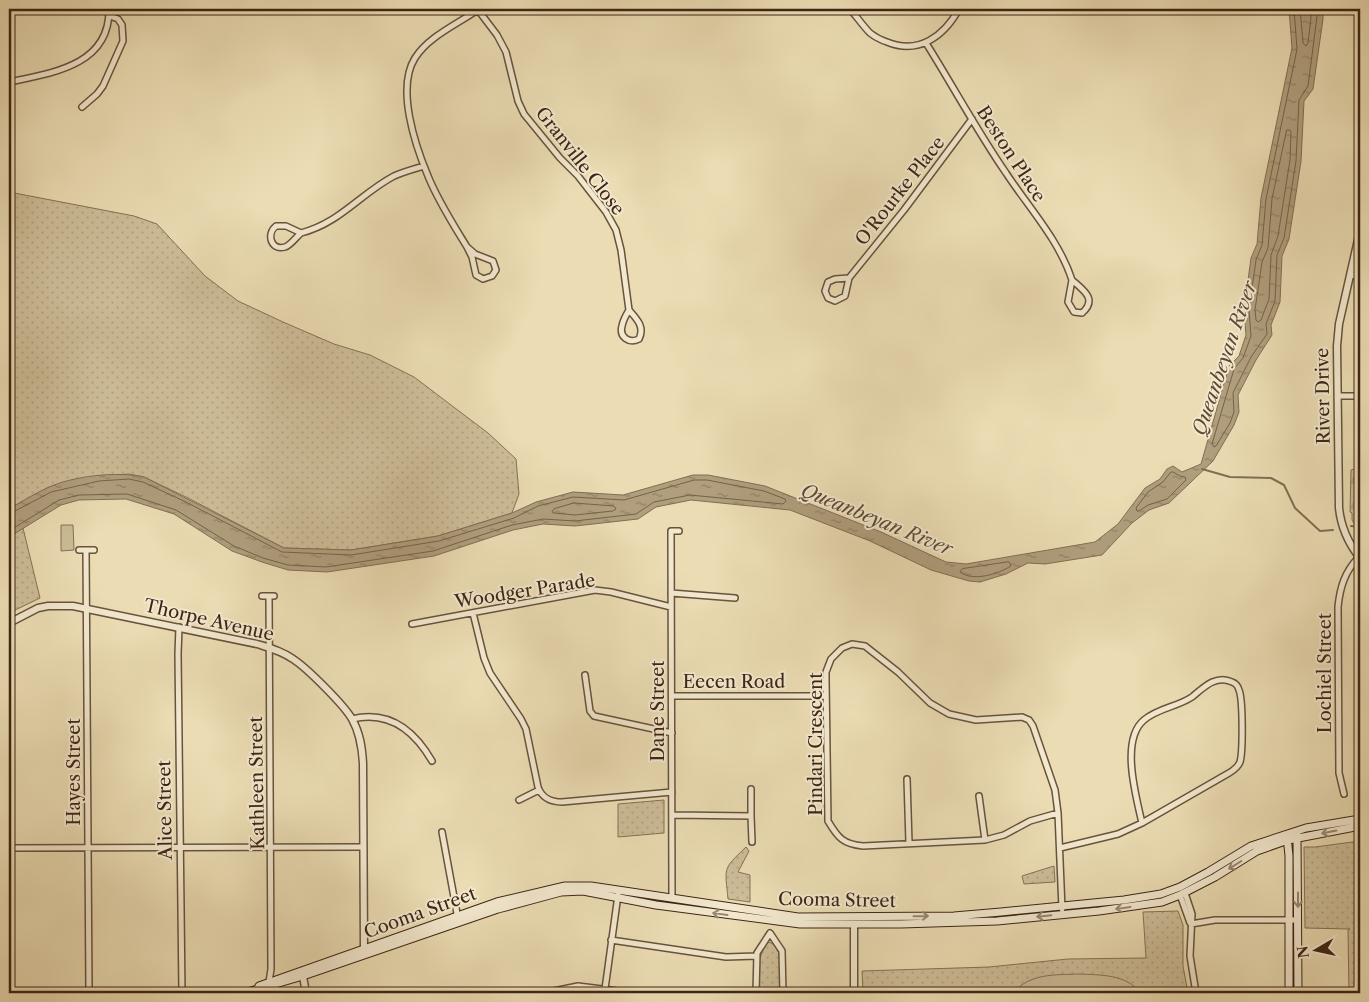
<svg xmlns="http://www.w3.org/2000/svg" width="1369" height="1002" font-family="'Libre Caslon Text',serif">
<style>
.green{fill:url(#green-dots);stroke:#857156}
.forest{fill:url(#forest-firs);stroke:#857156}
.pitch{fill:#cdbd98;stroke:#857156}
.water{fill:url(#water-ripples);stroke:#826e53}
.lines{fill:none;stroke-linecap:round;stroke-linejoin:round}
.shore{stroke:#766249;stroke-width:1}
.stream{stroke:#826e53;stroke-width:2}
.minor-casing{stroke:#68533c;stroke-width:8}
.tertiary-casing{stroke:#68533c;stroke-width:9}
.secondary-casing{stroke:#3d2515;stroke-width:9}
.minor{stroke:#f2e8ce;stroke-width:5}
.tertiary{stroke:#f2e8ce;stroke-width:6}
.secondary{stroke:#f2e8ce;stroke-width:7}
.oneway{stroke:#988672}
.labels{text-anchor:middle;stroke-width:4;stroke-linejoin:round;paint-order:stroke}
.street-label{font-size:18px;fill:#3d2515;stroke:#f2e8ce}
.water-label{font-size:19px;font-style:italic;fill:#604934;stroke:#f2e8ce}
</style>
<defs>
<pattern id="green-dots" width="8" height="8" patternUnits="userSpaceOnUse" patternTransform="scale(1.25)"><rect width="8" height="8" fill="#cdbd98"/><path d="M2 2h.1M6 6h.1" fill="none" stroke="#b1a282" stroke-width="1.8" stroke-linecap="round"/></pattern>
<pattern id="forest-firs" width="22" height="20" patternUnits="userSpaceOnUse" patternTransform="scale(1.25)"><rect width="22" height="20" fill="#cdbd98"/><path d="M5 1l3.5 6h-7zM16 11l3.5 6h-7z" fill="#b1a282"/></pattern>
<pattern id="water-ripples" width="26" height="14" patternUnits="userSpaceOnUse" patternTransform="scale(1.25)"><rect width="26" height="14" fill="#b09e7d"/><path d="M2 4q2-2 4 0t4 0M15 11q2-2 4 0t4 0" fill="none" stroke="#908165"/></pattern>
</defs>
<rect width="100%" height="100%" fill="#ebdcb3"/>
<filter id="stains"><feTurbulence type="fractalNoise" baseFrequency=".004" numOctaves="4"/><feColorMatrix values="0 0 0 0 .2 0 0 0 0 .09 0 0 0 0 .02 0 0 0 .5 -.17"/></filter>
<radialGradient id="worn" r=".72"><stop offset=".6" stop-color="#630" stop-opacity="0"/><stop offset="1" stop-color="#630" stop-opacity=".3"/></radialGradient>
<path class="green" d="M9,192L134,216L157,224L205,276L238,301L283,322L334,344L370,355L414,377L488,433L516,459L519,494L512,513L438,536L351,550L284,548L188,498L144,477L129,474L99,476L49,487L9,509Z
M23,528L40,598L9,613V537Z
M664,800V833L618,837V804Z
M1360,841V993H1349L1348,930L1350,929L1305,928L1304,847H1315Z
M746,847L749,851L738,872L750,875V902L728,899C725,867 722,870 746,847Z
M1054,866L1055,882L1024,884L1022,876Z
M1178,911L1183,925V966L1188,993H863L862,971L989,967L1068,959L1146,958L1143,912Z
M768,942C785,945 781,980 781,993H759C759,976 756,956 768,942Z"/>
<path class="forest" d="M1360,467V534L1352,520V513L1350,512L1351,470Z"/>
<path class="pitch" d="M61,525H73L74,550L61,551Z
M1079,974C1100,975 1127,974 1140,993H1013C1030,973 1055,975 1079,974Z"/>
<path class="water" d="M1289,9H1323V19L1313,89L1304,101L1301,161L1289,239L1282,256L1280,302L1271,325L1272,335L1256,360L1238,395L1239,412L1234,425L1213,461L1169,503L1149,510L1132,523L1102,555L1045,564L1028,563L1006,574L980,582L969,581L931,570L870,541L790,510L691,500L656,507L638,519L575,526L543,524L513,530L434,556L327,572L288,570L262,562L232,551L174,514L126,499L79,500L61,505L9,537V509C21,502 34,494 47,488C72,476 117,471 144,477L284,548L351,550L438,536L512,513L536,502L573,492L623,495L693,475H708L765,486L881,532L946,562L966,564L1095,542L1118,524L1145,488L1160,479L1167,469L1173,466L1182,472L1201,464L1229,366L1239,356L1246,335L1244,310L1251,258L1257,244L1261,198L1292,48Z"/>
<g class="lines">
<path class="shore" d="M1294,9L1297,49L1266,199L1262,245L1256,260L1249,310L1251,336L1243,358L1234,369L1212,444L1214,447L1216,446L1230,423L1234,412L1233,393L1251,357L1267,334L1266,324L1275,301L1277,255L1284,238L1296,161L1299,100L1308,86L1318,9
M1300,9L1303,43L1306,46L1308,43L1312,9
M1287,130H1290L1291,132L1290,160L1278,236L1271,255L1269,299L1261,320L1258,322L1256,320L1255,310L1262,262L1268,248L1272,199Z
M1173,472L1180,476L1185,477L1186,480L1167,499L1148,505L1139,511H1137L1136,508L1148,492L1163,482L1170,473Z
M574,503L614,506L616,509L613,511L575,515L554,513L552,512L554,509Z
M9,513L13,512L51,492L99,481L129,479L143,482L186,502L282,552L351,555L439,541L514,518L538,506L573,497L624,500L694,480H707L764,491L785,499L786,501L783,504L690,495L654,502L636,514L575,521L543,519L512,525L433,551L326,567L288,565L263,558L234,546L176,510L127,494L79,495L59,500L9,531
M1009,562L1011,566C998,574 973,582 960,572L962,569Z"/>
<path class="stream" d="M1202,469L1230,477L1271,478L1284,485L1295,508L1320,531L1333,530
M1351,526L1360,527"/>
<g class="minor-casing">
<path id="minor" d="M850,9C857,17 863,26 870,33C875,37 881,40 887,42C919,55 944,36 959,9
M478,10L497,35L506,52L518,101L524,114L560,158L578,176L606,212L616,230L621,250L629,310
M926,43C953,86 977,131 1006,173C1029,208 1059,240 1072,280
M9,82C53,73 110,65 109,9
M82,107L97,94L103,86L123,41L122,25L118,19L110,16
M276,226H286L301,233C296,237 291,245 285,247C271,251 266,234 276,226Z
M301,233C340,223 360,194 394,176C403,172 414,169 424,166
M467,247L475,254L493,261L496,270L492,276L483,279L476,275L472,257L467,247C453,224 438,201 428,176C415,145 396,88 415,58C429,36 458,24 479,9
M1351,275L1360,277
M849,278L835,279L828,282L825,291L828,298L835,301L845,296L849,278L904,210L972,119
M1072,280C1083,290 1098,299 1082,313L1074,312L1068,302Z
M629,310C637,319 645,327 639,339C629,344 619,337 622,326C623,320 626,315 629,310Z
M1338,396H1360
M79,550H94
M86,550L89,993
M671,593L735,598
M262,596H274
M269,596L271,969L269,982
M473,613L484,658L490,673L521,719L526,729L538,787C542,798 550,802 562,802L672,792
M412,624L595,590L611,592L671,607
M179,627L178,654L182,993
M585,675L590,711L594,716L672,733
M672,696H826
M352,719C389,710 414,730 432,761
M907,779L909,843
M1344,794L1339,773L1338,607C1340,587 1345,571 1359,557
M979,796L985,840
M519,800L539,790
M1058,813L1030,821L1004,835L985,840L863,846C843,844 838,838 828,821L826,680V672L831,659L842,648L852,644L865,646L898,672L930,703L949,714L976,720L1022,717L1029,720L1033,726L1055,790L1058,813L1062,909
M672,815L751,816V789
M751,816L752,842
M442,832L458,919
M9,848L363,847
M1060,848L1118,834L1142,823L1229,773C1234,770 1238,767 1240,762C1243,752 1243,699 1239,690C1238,686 1235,683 1232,682C1216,674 1203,688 1192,697C1177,707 1158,708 1144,720C1120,740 1136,796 1142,823
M1185,893L1192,914L1190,956L1196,993
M1180,895L1190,923
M672,898L671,531H679
M1191,924L1215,920H1298
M611,940L726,957L757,956
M605,989L618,895
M544,993L578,986L634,993
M756,993L757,953L770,933L782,951L783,993"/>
</g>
<g class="tertiary-casing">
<path id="tertiary" d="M1360,231L1339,324L1337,346L1339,508C1341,527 1348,543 1360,558
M9,623L38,608L48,606H73L257,644C270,648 282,651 293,659C307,668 344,705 352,719C360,733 362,747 363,763L364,952
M854,924V993
M302,971L306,993"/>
</g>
<g class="secondary-casing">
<path id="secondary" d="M1297,835L1298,993
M1287,836L1289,856V993
M259,986L497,902L565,886H591L798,917L954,916L1001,912L1124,900L1161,894L1180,887L1208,872L1251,846L1306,828L1360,819
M244,993L303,976L498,909L561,892L583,891L656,905L800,924H901L997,921L1099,911L1162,902L1180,895L1215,877L1257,851L1288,840L1360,826"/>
</g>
<use href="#minor" class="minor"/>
<use href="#tertiary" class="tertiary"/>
<use href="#secondary" class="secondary"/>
</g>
<defs><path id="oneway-shaft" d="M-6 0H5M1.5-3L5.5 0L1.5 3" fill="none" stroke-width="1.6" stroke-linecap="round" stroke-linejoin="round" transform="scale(1.25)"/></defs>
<g class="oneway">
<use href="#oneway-shaft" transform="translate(1329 832) rotate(169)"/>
<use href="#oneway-shaft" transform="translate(1235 865) rotate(148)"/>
<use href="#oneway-shaft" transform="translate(1298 900) rotate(90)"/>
<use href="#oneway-shaft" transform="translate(1123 908) rotate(172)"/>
<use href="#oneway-shaft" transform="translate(720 914) rotate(-172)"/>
<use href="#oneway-shaft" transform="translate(921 916) rotate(-1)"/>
<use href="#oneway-shaft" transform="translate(1044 916) rotate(174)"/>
</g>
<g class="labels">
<g class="street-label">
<text transform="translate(1011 154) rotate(57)" y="6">Beston Place</text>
<text transform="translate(580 161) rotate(52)" y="6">Granville Close</text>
<text transform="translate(900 191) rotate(-52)" y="6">O'Rourke Place</text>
<text transform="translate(1323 396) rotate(-91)" y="6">River Drive</text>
<text transform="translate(525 591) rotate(-9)" y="6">Woodger Parade</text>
<text transform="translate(209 620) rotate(13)" y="6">Thorpe Avenue</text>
<text transform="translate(1325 673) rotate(-90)" y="6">Lochiel Street</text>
<text x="734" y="688">Eecen Road</text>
<text transform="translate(658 711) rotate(-90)" y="6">Dane Street</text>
<text transform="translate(816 744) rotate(-90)" y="6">Pindari Crescent</text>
<text transform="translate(74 772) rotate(-90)" y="6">Hayes Street</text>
<text transform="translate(257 783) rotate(-91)" y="6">Kathleen Street</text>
<text transform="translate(165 810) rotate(-91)" y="6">Alice Street</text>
<text transform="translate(837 900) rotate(1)" y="6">Cooma Street</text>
<text transform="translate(420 913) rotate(-20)" y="6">Cooma Street</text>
</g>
<g class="water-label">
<text transform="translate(1224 358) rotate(-71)" y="7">Queanbeyan River</text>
<text transform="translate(877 519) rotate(22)" y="7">Queanbeyan River</text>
</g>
</g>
<rect width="1369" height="1002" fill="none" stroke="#ebdcb3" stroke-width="30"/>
<rect x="10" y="10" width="1349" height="982" fill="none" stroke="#3d2515" stroke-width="2.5"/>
<rect x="15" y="15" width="1339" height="972" fill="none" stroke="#3d2515"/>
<g transform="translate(1316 950) rotate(261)" stroke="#f2e8ce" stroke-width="4" paint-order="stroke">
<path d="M0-4L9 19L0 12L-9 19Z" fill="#3d2515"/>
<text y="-8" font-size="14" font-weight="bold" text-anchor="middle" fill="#3d2515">N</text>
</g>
<rect width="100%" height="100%" filter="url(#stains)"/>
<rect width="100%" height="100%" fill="url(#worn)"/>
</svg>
